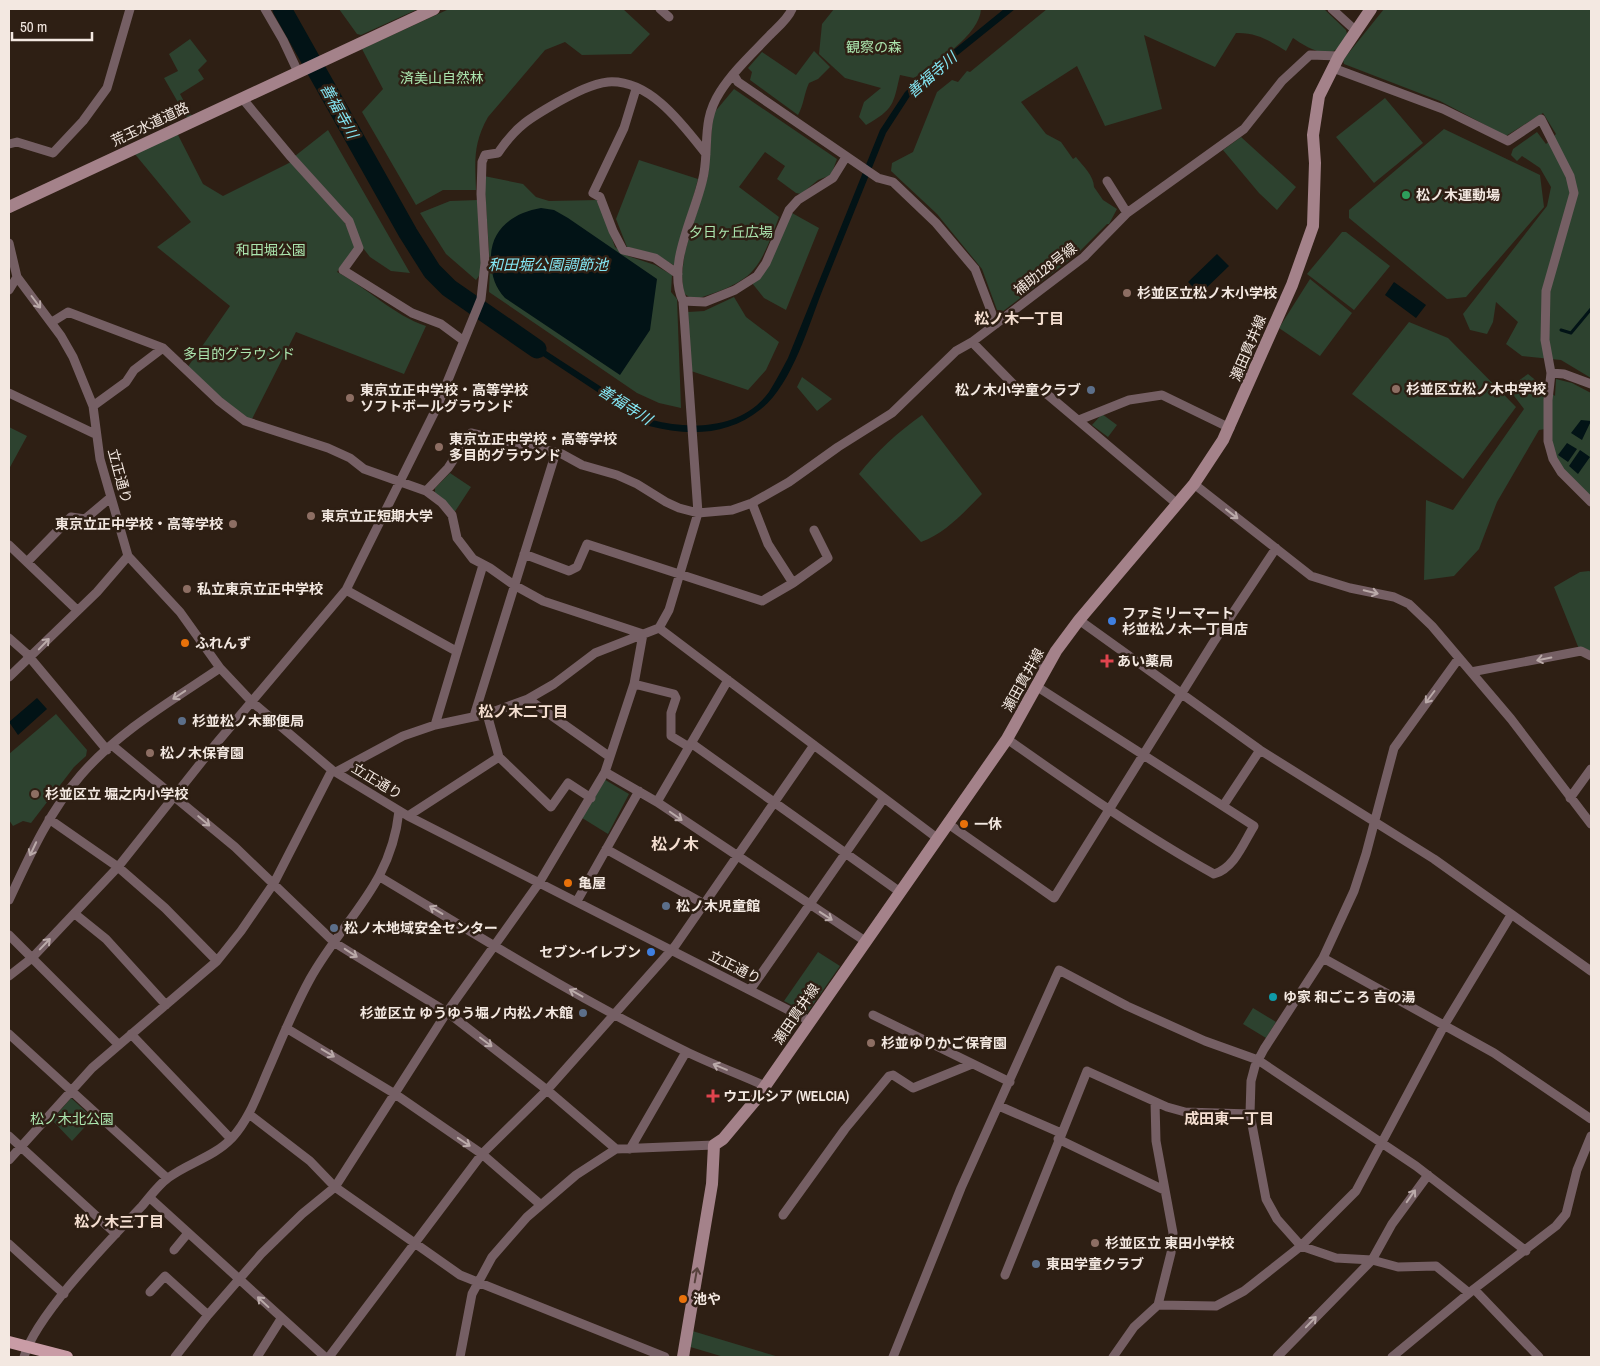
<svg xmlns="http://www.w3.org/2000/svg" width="1600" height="1366" font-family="'Archivo Narrow','Noto Sans JP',sans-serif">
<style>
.green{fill:#2d422f}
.water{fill:#021316}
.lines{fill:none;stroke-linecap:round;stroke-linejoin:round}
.stream{stroke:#021316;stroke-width:3}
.river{stroke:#021316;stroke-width:19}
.minor{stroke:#755f64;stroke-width:9}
.secondary{stroke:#a4828a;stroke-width:12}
.primary{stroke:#c99ca6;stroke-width:12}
.oneway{stroke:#baaaa9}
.oneway2{stroke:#57423d}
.leisure-dot{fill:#2e9e5b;stroke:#2e1f14;stroke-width:2}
.education-dot{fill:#8d6e63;stroke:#2e1f14;stroke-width:2}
.service-dot{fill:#5c6f8a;stroke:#2e1f14;stroke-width:2}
.shop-dot{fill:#3f7fe0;stroke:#2e1f14;stroke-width:2}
.food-dot{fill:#e8710a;stroke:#2e1f14;stroke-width:2}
.health-dot{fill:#e0444e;stroke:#2e1f14;stroke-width:2}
.culture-dot{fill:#0f9aa8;stroke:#2e1f14;stroke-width:2}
.labels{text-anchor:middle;stroke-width:5;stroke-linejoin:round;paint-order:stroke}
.park-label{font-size:14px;fill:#abe5ae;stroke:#2e1f14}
.street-label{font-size:14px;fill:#f3e8e1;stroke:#2e1f14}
.poi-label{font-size:14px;font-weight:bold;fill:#f3e8e1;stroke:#2e1f14;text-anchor:start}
.water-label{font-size:15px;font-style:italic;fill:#83e6f4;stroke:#2e1f14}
.neighbourhood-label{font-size:15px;font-weight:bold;fill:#f4ded0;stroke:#2e1f14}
.quarter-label{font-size:16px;font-weight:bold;fill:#f4ded0;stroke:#2e1f14}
</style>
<rect width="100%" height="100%" fill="#2e1f14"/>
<path class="green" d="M339,9H418L361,35L357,34Z
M449,9H623L650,34L631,54L582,55L565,42L545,50L488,117C473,144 475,160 476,190H443L416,205L362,112L383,89L362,49Z
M834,9H981C980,35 934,64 914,78L900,75C893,105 894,109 866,125L859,117L864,102L881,88L845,78L819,54L822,24Z
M1047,9H1324L1346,30L1347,34C1344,39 1341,44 1338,48C1326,60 1303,45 1293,38L1286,51C1270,41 1256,32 1236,33L1215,67L1144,35L1162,109L1105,126L1077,66L1021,102L1046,134L1061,142L1073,159L1076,157C1083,166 1094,176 1094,187L1103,200L1117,209L1109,224H1107L1077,254L1002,312L997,310L982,269L937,214L891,171L892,163L913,152L937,92L952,80L958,82L967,71L970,72Z
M1384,9H1591V378L1561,360L1522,356L1506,344L1518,322L1496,302L1493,322L1487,334L1470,330L1463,314L1547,206L1551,187L1540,168L1522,156L1517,161L1511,155L1513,149L1537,132L1546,144L1556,134L1543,113L1506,136L1440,101L1344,64L1343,60Z
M190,39L207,61L198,70L204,79L180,94L192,116L187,118L164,78L178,71L169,54Z
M814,51L830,67L818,79L809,83C804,94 804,104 798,115L750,80L752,72L748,68L762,52L796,75Z
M734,89L837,159L831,175L818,180L801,194L796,193L777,179L785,166L765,152L739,187L779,217C757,275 754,280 694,300L683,293L682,274L685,251L708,176L713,114Z
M1385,98L1423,143L1374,183L1336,137Z
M1444,129L1540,175L1544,207L1466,297L1447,299L1349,218V210Z
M328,130L410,273L391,271L370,257L363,248L351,220L295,156Z
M177,133L203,184L223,196L291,162L345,223L355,247L337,272C368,288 393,315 426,326L404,374L296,332L251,421L247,420L187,368L230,306L157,247L191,222L134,153Z
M1241,137L1296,187L1277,210L1259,193L1223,150Z
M639,160L698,179L675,266L657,255L627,247L616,219Z
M484,176L523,184L536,197L549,201L598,200L615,247L628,256L655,265L672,275L671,292L677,299L681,408L659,403L637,393L489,292L490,266Z
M478,200L482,272L476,280L446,254L420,213L450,201Z
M792,213L819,228L786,310L764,298L752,283Z
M1342,232H1346L1390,266L1354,310L1307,274Z
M1310,279L1352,313L1320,356L1279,328Z
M734,297L746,317L779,342L766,370L748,390L691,371L688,312L704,311Z
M1409,322L1448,338L1516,407L1463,479L1352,394Z
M1528,374L1555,396L1556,379L1572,383L1591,393V497L1562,468L1552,448V428L1539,430L1497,502L1479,549L1454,576L1424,580L1426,500L1453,510L1524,409L1508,388Z
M802,377L832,399L817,411L797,387Z
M1102,414L1117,425L1108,437L1092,425Z
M922,415L982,494C964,512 946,533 921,542L859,474C877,451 898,432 922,415Z
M9,427L27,436L9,469Z
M450,473L471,487L454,513L435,493V488Z
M1589,571L1591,572V655L1579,649L1554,587L1580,572Z
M56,714L87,750L86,756L74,767L31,823L23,821L13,826L9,820V754Z
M602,778L629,794L608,834L579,816Z
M818,952L840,966L807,1013L784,1001Z
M1253,1008L1276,1022L1266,1038L1243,1024Z
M71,1098L93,1118L72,1141L52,1120Z
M689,1330L779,1357H724L687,1346Z"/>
<path class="water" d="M1004,9H1015L923,83L910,96L886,133C865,185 844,237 823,289C809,324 792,385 761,409C728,436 688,436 649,426L514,337L517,332L652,420C691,430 742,429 769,392C776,381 782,369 788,358L880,130L905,92L919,78Z
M541,208L554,210L568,218L657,279L650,330L620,375L505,298C495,287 492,277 491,262C489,230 512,213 541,208Z
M1217,254L1229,266L1200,294L1188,282Z
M1394,282L1426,305L1416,318L1385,295Z
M1581,420L1591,421L1582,440L1571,433Z
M1567,443L1577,449L1568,462L1558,455Z
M1580,450L1590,457L1578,474L1569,466Z
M37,698L47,709L18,735L9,722Z"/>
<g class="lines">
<path class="stream" d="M1561,330L1571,333L1591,309"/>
<path class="river" d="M282,9L408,233L432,271L449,288L537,349"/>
<path class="minor" d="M265,9L283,40L298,72
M660,9L669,17
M1332,9L1355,30
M1333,68L1443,109L1508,141L1541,119L1570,176L1574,193L1546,291L1545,340L1551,373L1548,400V441L1553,459L1561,472L1591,502
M733,74L738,82L878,178L893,182L936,223L975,269L996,324
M636,89L624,128L593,193L600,197L613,231L623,250L655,258L678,274
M242,98L291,157L349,221L359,248L343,270L412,313L441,324L464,341
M9,144L17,142L53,153L83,121L107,88L130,9
M1107,181L1127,213
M9,243L17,277L61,336L73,357L93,406L100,459L128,556L180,612L220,668L252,702L332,770L408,816L810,1021
M9,290L17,277
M683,301L705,302L735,290L757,276L766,263L789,210L798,200L833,178L846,157
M52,322L68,312L163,348L219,401L245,421L328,448L350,458L364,469L426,491L442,503L452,515L457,538L473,559L490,568L514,585L543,601L643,634
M972,342L1016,387L1041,391L1048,395L1176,503
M1551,373L1564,374L1591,384
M9,393L95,434
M93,406L126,382L134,370L163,348
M1079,420L1129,400L1162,395L1230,428
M1194,484L1311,576L1350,588L1394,597L1409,604L1432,626L1511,719L1591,824
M426,491L448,468L471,433L562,454L582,465L617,475L637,484L666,502L679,508L698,513L732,510L752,503L789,482L838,447L892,413L956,351L972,342L1084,257L1127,213L1244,129L1282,81L1310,55L1339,56
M752,503L768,544L793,583
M9,545L77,610
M524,554L569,571L577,567L587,544L762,601L793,583L828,558L814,530
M27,562L71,517L85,519L110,498
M346,590L456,651
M1079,620L1260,750L1434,859L1591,971
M659,628L937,838
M9,638L26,653L107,750
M1459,658L1394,748L1366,854L1354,891L1323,958L1264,1049L1255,1066L1251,1081L1250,1114L1266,1199L1277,1219L1301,1246L1336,1258L1372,1260L1398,1267L1436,1266L1469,1293
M1036,662L1046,669
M1471,672L1581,651L1591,656
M9,677L97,592L128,556
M634,684L674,694L676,698L671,713V736L689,747
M528,699L610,757
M487,714L499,757L551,807L568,783L591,798
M474,716L556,452
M435,725L483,565
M1007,739C1074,786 1142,834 1214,874C1234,869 1244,842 1254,826L1036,686
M691,743L900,892
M113,746L235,847L335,943L447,1012L547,1090L616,1149
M336,772L403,736L435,725L487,714L528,699L554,684L595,653L659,628L669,610L698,513L683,301C665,264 698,210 704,173C709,142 702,120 720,92C733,71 753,53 770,35C777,28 788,19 792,9
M605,772L657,802L865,941
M1570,798L1591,769
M657,802L728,680
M1223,806L1260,750
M408,816L499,757
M49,819L118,867L165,908L217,961
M947,823L1054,898L1213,643L1276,548
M606,849L704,904
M380,877C480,937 580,1000 685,1051C711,1064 739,1074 765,1086
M9,900C29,857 49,812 81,775C119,731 173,700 220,668
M577,901L639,791
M75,914L106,939L166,1005
M9,935L119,1045
M1323,958L1494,1053L1591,1119
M9,976L32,958L118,867L215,745L346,590L437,407L481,299L485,263L481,194L482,162L485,155L498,153C516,126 530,118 558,102C573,94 591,84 608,82C650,79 683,125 706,154
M750,990L884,798
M873,1015L1010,1082
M286,1028L395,1094L482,1154L541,1205
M9,1034L167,1178
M131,1034L231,1139
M1155,1102L1156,1141L1173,1233L1171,1253L1158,1305
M999,1106L1061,1133
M249,1114L310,1161L335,1187L460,1275L665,1357
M9,1136L116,1234
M1058,1139L1164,1190
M630,1149L686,1052
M9,1160L92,1068L217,961L241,931L274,883L332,770
M150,1198L325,1357
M783,1215L845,1129L889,1076L893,1075L913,1088L972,1064
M9,1244L64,1294
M174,1250L188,1233
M1005,1275L1087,1071L1167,1107L1185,1112L1250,1114
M1474,1289L1539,1357
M150,1292L165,1276L208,1315
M24,1357C36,1315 110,1240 142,1206C150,1197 158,1185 168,1178C188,1163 214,1157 232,1138C250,1118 258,1093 269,1068C282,1038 294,1008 310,979C344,918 391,886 399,811
M175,1357L208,1315L261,1254L302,1214L335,1187L447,1012L539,883L605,772L634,684L643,634
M257,1357L281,1319
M329,1357L482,1154L547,1090L675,946L814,745
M460,1357L472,1294L492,1257L527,1217L576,1175L616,1149L714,1145
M893,1357L961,1188L1059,970L1127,1006L1205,1041L1258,1060L1416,1166L1526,1251
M1113,1357L1134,1327L1158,1305L1216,1306L1244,1291L1301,1246L1356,1191L1445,1024L1511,915
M1277,1357L1372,1260L1392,1224L1428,1175
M1392,1357L1474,1289L1556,1226L1566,1214L1577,1170L1591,1136"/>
<path class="secondary" d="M9,207L434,9
M683,1357L712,1184L714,1145L723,1139L754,1102L1007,739L1056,651L1079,620L1194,484L1223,440L1292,285L1313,226L1315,163L1313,135L1319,96L1339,56L1371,9"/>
<path class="primary" d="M9,1342L67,1357"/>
</g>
<defs><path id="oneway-shaft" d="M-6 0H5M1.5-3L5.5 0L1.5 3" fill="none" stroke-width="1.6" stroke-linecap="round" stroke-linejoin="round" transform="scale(1.25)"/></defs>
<g class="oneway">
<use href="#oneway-shaft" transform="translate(36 302) rotate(53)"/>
<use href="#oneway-shaft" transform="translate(1232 514) rotate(38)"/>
<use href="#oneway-shaft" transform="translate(1371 592) rotate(13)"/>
<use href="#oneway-shaft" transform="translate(44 644) rotate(-46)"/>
<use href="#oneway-shaft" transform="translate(1544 659) rotate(169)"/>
<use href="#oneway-shaft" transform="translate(179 695) rotate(146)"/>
<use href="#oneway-shaft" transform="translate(1430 697) rotate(127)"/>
<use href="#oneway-shaft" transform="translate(676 816) rotate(35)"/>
<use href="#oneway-shaft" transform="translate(204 821) rotate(40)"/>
<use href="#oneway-shaft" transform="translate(33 849) rotate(115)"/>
<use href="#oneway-shaft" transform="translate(436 910) rotate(-149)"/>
<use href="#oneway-shaft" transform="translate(826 916) rotate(33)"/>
<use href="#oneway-shaft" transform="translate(45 944) rotate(-46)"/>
<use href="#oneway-shaft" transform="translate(351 953) rotate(33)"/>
<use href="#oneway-shaft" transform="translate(576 993) rotate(-151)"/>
<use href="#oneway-shaft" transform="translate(486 1042) rotate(37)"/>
<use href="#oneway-shaft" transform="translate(328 1053) rotate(31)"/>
<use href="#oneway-shaft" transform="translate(720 1067) rotate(-157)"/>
<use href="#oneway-shaft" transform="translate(464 1142) rotate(34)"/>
<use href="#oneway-shaft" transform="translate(1411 1196) rotate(-55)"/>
<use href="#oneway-shaft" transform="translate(263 1302) rotate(-137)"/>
<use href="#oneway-shaft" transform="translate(1311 1322) rotate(-46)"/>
</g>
<use class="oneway2" href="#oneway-shaft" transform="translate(696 1275) rotate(-80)"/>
<circle class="leisure-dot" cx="1406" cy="195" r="5"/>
<g class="education-dot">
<circle cx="1127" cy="293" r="5"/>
<circle cx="1396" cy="389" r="5"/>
<circle cx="350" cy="398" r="5"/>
<circle cx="439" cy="447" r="5"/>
<circle cx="311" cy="516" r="5"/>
<circle cx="233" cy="524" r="5"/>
<circle cx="187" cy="589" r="5"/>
<circle cx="150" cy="753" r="5"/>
<circle cx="35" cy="794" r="5"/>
<circle cx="871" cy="1043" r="5"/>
<circle cx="1095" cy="1243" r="5"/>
</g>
<g class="service-dot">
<circle cx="1091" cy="390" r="5"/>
<circle cx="182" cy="721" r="5"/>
<circle cx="666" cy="906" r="5"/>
<circle cx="334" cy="928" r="5"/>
<circle cx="583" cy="1013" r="5"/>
<circle cx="1036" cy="1264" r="5"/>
</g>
<g class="shop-dot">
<circle cx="1112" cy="621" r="5"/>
<circle cx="651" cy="952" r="5"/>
</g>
<g class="food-dot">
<circle cx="185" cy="643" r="5"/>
<circle cx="964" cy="824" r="5"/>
<circle cx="568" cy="883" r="5"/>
<circle cx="683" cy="1299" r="5"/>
</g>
<g class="health-dot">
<path d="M1104.5 653.5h5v5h5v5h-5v5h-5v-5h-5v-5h5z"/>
<path d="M710.5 1088.5h5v5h5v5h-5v5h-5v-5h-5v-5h5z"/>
</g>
<circle class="culture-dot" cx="1273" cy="997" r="5"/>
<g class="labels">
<g class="park-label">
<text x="874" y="52">観察の森</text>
<text x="442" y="83">済美山自然林</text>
<text x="731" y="237">夕日ヶ丘広場</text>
<text x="271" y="255">和田堀公園</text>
<text x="239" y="359">多目的グラウンド</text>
<text x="72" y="1124">松ノ木北公園</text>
</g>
<g class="street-label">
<text transform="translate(150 124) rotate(-25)" y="5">荒玉水道道路</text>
<text transform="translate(1045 269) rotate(-38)" y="5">補助128号線</text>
<text transform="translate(1248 348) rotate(-67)" y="5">瀬田貫井線</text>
<text transform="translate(120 476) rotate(75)" y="5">立正通り</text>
<text transform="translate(1023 680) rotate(-61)" y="5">瀬田貫井線</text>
<text transform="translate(377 781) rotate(31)" y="5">立正通り</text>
<text transform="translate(735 967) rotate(27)" y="5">立正通り</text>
<text transform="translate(796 1014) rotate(-56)" y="5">瀬田貫井線</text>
</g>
<g class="poi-label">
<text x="1416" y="200">松ノ木運動場</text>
<text x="1137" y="298">杉並区立松ノ木小学校</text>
<text x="1406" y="394">杉並区立松ノ木中学校</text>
<text x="360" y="395">東京立正中学校・高等学校<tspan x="360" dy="16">ソフトボールグラウンド</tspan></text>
<text x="1081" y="395" text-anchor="end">松ノ木小学童クラブ</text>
<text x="449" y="444">東京立正中学校・高等学校<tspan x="449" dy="16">多目的グラウンド</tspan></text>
<text x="321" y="521">東京立正短期大学</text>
<text x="223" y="529" text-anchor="end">東京立正中学校・高等学校</text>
<text x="197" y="594">私立東京立正中学校</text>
<text x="1122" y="618">ファミリーマート<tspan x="1122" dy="16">杉並松ノ木一丁目店</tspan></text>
<text x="195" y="648">ふれんず</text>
<text x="1117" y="666">あい薬局</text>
<text x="192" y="726">杉並松ノ木郵便局</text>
<text x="160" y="758">松ノ木保育園</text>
<text x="45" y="799">杉並区立 堀之内小学校</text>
<text x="974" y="829">一休</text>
<text x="578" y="888">亀屋</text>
<text x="676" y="911">松ノ木児童館</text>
<text x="344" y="933">松ノ木地域安全センター</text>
<text x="641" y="957" text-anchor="end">セブン-イレブン</text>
<text x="1283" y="1002">ゆ家 和ごころ 吉の湯</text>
<text x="573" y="1018" text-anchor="end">杉並区立 ゆうゆう堀ノ内松ノ木館</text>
<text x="881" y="1048">杉並ゆりかご保育園</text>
<text x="723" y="1101">ウエルシア (WELCIA)</text>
<text x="1105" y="1248">杉並区立 東田小学校</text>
<text x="1046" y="1269">東田学童クラブ</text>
<text x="693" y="1304">池や</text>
</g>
<g class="water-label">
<text transform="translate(932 75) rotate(-41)" y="5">善福寺川</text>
<text transform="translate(339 111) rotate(61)" y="5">善福寺川</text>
<text x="548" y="270">和田堀公園調節池</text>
<text transform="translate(625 405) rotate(32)" y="5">善福寺川</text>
</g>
<g class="neighbourhood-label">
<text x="1019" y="324">松ノ木一丁目</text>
<text x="523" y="717">松ノ木二丁目</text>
<text x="1229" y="1124">成田東一丁目</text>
<text x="119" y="1227">松ノ木三丁目</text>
</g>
<g class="quarter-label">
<text x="675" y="850">松ノ木</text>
</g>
</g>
<rect width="1600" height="1366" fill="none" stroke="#f3e8e1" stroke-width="20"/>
<path d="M12 32v8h80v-8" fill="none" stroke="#f3e8e1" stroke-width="2.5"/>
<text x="20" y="32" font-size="15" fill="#f3e8e1" stroke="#2e1f14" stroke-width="4" paint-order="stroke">50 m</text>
</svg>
